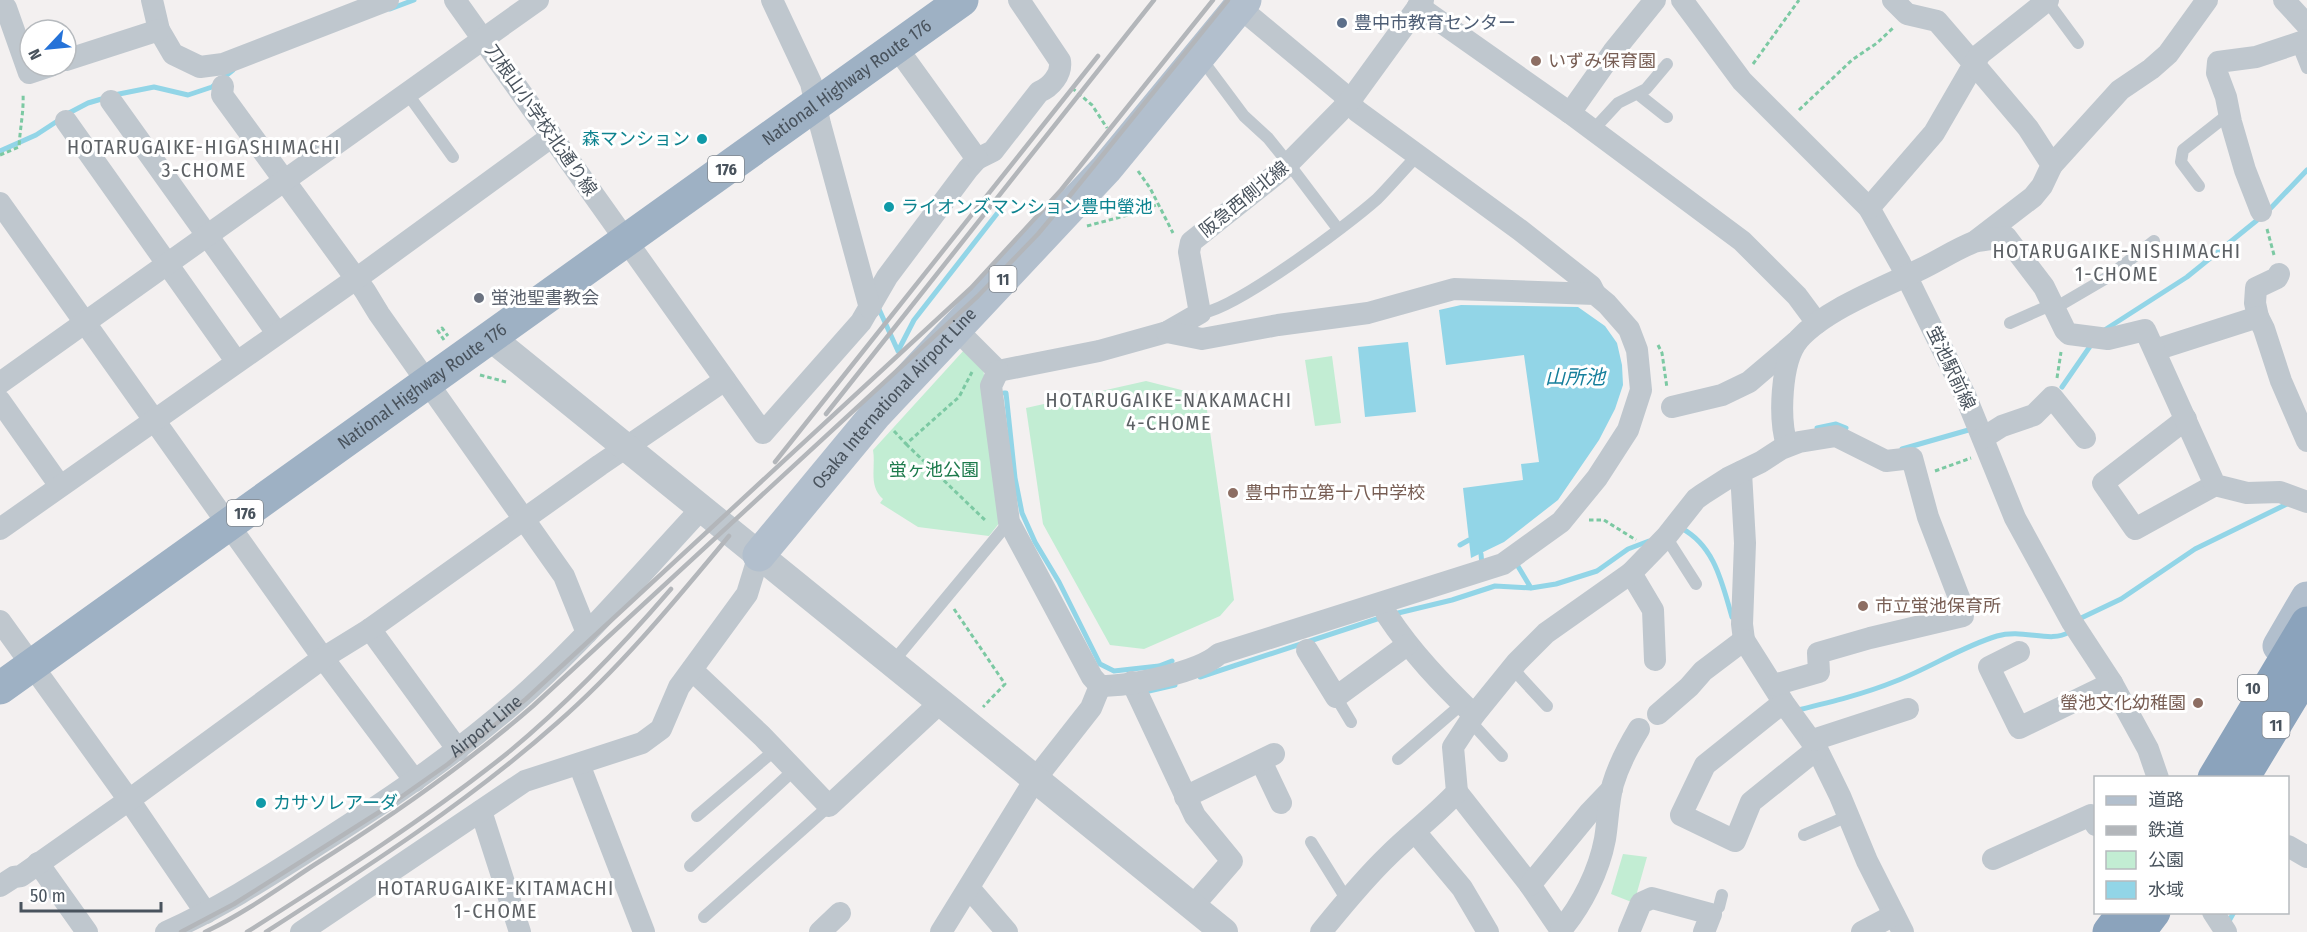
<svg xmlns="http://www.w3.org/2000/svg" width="2307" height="932" font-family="'Fira Sans Condensed','Noto Sans JP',sans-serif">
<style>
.green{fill:#c2edd3}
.water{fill:#92d5e7}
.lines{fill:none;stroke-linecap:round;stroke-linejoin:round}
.stream{stroke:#92d5e7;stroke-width:5}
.path{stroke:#7cc9a3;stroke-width:3;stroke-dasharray:4.5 3;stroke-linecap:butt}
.service{stroke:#bfc7ce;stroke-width:12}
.minor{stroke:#bfc7ce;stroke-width:22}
.tertiary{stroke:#bfc7ce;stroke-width:28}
.primary{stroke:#b2bfcd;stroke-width:33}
.trunk{stroke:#9eb1c4;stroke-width:33}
.motorway{stroke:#8ba3bc;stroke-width:33}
.rail{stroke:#b3b6ba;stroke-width:4.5}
.service-dot{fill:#5c6f8a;stroke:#fff;stroke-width:2}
.education-dot{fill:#8d6e63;stroke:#fff;stroke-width:2}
.culture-dot{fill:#0f9aa8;stroke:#fff;stroke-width:2}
.worship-dot{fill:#6b7280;stroke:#fff;stroke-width:2}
.labels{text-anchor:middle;stroke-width:6;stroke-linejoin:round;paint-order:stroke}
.shield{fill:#fff;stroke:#80878e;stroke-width:1.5}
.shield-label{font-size:16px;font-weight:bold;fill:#49535d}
.service-label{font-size:18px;fill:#4e5e75;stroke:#fff;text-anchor:start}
.education-label{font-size:18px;fill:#785e54;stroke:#fff;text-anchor:start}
.street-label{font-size:18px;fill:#49535d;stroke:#fff}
.culture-label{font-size:18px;fill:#0d838f;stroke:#fff;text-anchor:start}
.worship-label{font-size:18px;fill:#5b616d;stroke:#fff;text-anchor:start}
.park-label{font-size:18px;fill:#1d7a4c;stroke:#fff}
.neighbourhood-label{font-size:20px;letter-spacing:1.5px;fill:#5d6165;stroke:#fff}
.water-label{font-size:20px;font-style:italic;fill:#167f9c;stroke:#fff}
</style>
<rect width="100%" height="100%" fill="#f3f0f0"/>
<path class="green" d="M965,349L983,366L1000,522L989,536L918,527L880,503L883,499C868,486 876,467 873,450Z
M1332,356L1341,423L1315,426L1305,360Z
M1146,381L1205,396L1234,600L1220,616L1144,649L1110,645L1043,524L1026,408Z
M1623,854L1647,857L1634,903L1611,894Z"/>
<path class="water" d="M1461,305L1578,307L1605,326L1617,343L1622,365L1623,385L1615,409L1599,440L1558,500L1504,542L1471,558L1463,488L1523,480L1521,464L1539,462L1524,355L1446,365L1439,310Z
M1408,342L1416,412L1365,417L1358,347Z"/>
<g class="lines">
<path class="stream" d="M390,9L414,0
M114,95L154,87L188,95L212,87L233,70
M67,114L88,103L105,98
M0,151L36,135L59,120
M2268,211L2307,170
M878,307L898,351
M2103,331L2187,277L2261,217
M898,351L914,320L1003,206
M2062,387L2093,342
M1004,393H1006L1015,478L1022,513L1035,542L1059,582L1100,664L1114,671L1159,666L1172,661
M1817,428L1836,424L1846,428
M1902,449L1972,429
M1681,528C1715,546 1722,583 1732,617
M1460,545L1469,540
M1481,554L1482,565
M1516,563L1531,588
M1394,614L1452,600L1495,586L1531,588L1556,584L1597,571L1628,549L1649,541
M2079,619L2121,599L2195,549L2289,503
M1200,677L1383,617
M1149,691L1175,685
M1798,710C1831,702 1864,694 1896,681C1930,668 1961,647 1997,636C2023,628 2051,644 2069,632
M2229,921L2234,912"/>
<path class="path" d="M1753,64L1799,0
M1072,88L1092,105L1107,128
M1799,110L1852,60L1877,43L1893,28
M0,155L19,147C20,128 24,111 23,93
M1138,171L1150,188L1173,233
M1087,226L1128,215L1159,204
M2267,229L2274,255
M444,340L438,331L442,328L448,336
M1658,345L1662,353L1667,388
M480,375L506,382
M2057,378L2061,352
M894,431L906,444L959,397L972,372
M906,444L987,522
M1935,471L1971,458
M1589,520H1604L1636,540
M954,609L1005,684L983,707"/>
<path class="service" d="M2047,1L2078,43
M2297,43L2307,68
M1200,57L1244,116L1268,138L1289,164L1338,229
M407,93L453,157
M1638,94L1667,117
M1593,130L1618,103L1646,89L1667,64
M2199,186L2181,162L2183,150L2230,113
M2055,308L2108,277L2154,241
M1200,313C1232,312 1349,224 1377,199C1391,185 1404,169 1418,155
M2010,323L2053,304
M1666,537L1696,584
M892,663L1009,522
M1512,668L1547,706
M1336,697L1351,722
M1470,721L1502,756
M1398,759L1462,704
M697,816L775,750
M1804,835L1848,816
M1311,842L1347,900
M690,866L794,770
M1711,914L1719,907L1722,895
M704,917L829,806"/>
<g class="minor">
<path d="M152,0L159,30L173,54L200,67L223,64L388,0"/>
<path d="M455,0L763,433L861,322L887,277L968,169L977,159L993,151L1039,92C1051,87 1062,74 1060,61L1019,0"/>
<path d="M772,0L811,83L820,124L870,308"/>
<path d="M1682,0L1742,81L1869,208L1900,263L1965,395L2015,518L2072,622L2112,683L2148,749L2158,778"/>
<path d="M2284,0L2307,25"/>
<path d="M0,1L6,8L29,73L50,66"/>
<path d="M1418,6L1570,113L1742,241L1797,296L1817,323"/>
<path d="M1239,7L1341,92L1357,111L1520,230L1591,286L1595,294"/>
<path d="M897,48L977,159"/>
<path d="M66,60L159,30"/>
<path d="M223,86L222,95L365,291L379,314L564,576L587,633"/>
<path d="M111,101L277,333"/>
<path d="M1570,113L1613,52L1655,0"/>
<path d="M66,121L236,361"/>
<path d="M2052,165L2120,90L2151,69L2168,54L2207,0"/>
<path d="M0,203L323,658L415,781"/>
<path d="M1869,208L1934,133L1974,64L1937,21L1907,14L1893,0"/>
<path d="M2261,211L2245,170L2231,122L2226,97L2217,73L2218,62L2256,57L2307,40"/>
<path d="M1977,240L2033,197L2042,186L2052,165L2028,128L1974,64L1980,54L2048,0"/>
<path d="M2258,317L2255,303L2256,288L2277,278L2279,274"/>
<path d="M955,328L998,371L1099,351L1167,332L1200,313L1189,252L1191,242L1284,168L1349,102L1423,0"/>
<path d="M2155,350L2258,317L2264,329L2281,381L2307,441"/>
<path d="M0,383L538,0"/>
<path d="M0,401L60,486"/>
<path d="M1672,407L1722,395L1749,382L1796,342"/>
<path d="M2186,419L2103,483L2135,529L2215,485"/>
<path d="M1983,438L2002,426L2034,415L2052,397L2085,438"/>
<path d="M1787,445C1779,420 1780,361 1799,339C1826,309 1884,287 1921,269C1938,261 1956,249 1974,242C1984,239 1995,239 2006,237L2044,287L2065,330L2069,334L2108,339L2145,330L2215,485L2247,493L2280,492L2307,502"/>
<path d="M1741,472L1745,543L1742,624L1744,640L1785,705L1817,749L1840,796L1867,861L1903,932"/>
<path d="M0,529L367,271L551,137"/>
<path d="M1631,573L1653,610L1655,660"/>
<path d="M1387,615C1412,653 1442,684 1474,715"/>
<path d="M0,621L129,800L206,913"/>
<path d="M370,629L458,750"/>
<path d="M1307,650L1336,697L1407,645"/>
<path d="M2019,652L1989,667L2019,728L2112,683"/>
<path d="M692,670L762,736L829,806L941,702"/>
<path d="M1132,682L1195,816L1232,861L1192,907"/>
<path d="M1100,686C1129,686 1198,673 1219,654L1503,564L1561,522L1597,478L1628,430L1641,390L1637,350L1629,329L1607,304L1595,294L1454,289L1368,313L1278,325L1202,339L1167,332"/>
<path d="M1785,705L1775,709L1705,765L1681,815L1735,841L1751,802L1817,749"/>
<path d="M1658,714L1689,687L1703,671L1744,640"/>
<path d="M1813,740L1908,709"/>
<path d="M1261,761L1281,803"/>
<path d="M579,764L644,932"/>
<path d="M1457,792L1530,885L1562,932"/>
<path d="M1185,797L1274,754"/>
<path d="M481,811L520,932"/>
<path d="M1416,833L1462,888L1488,932"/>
<path d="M2288,846L2307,857"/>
<path d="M1993,859L2091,815L2096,825"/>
<path d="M38,863L87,932"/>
<path d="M1530,885L1590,812L1612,789"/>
<path d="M0,886L14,877L21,876L129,800L323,658L370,629L600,465L725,380"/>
<path d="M969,888L1007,932"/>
<path d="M2213,912L2226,932"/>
<path d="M1561,930C1582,905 1599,871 1605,839C1608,821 1608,802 1613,784C1619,764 1628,747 1639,729"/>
<path id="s1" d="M166,932C220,908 269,876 319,844C393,797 465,748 530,689C592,632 645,569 702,508"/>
<path d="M301,932L525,781L642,743L661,729L679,687L747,594L759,555"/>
<path d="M820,932L840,913"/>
<path d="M941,932L1036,778L1091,708L1100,686L1092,677L1009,522L991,386L998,371"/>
<path d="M1321,932C1342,906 1364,879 1389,855C1411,833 1436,815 1457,792L1453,747L1474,715L1517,662L1546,633L1631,573L1666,537L1696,499L1703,494L1728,478L1761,462L1781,449L1799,442L1836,436L1886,461L1912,458L1928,517L1963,608V616L1870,638L1818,653L1819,672L1774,685"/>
<path d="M1629,932L1641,903L1652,898L1711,914L1704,932"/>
<path d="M1862,932L1894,915"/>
</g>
<path class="tertiary" d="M490,337L1224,932"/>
<g class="primary">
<path id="s2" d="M759,555L875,415L1106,169L1245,0"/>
<path d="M2279,646L2307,598"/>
</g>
<path class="trunk" id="s3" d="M0,688L962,0"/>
<path class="motorway" d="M2214,778L2307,623
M2243,778L2307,672
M2109,932L2124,912
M2139,932L2154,912"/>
<path class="rail" d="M826,414L1154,0
M775,462L1098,56
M181,932L234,904L384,809L448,764L526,699L971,288L1061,190L1213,0
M205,932C243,914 279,888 314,865C392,816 464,766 533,706L978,296L1038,234L1068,198L1228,0
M247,932C337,875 427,818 510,751C569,702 621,647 671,589
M266,932C367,867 467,803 557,723C621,667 675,601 729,536"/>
</g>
<circle class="service-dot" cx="1342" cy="23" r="6"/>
<g class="education-dot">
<circle cx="1536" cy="61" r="6"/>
<circle cx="1233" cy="493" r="6"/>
<circle cx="1863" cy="606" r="6"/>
<circle cx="2198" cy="703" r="6"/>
</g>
<g class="culture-dot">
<circle cx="702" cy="139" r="6"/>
<circle cx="889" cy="207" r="6"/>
<circle cx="261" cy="803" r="6"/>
</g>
<circle class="worship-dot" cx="479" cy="298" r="6"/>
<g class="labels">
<g class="shield">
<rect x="708" y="156" width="36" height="26" rx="4.5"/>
<rect x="989.5" y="266" width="27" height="26" rx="4.5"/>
<rect x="227" y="500" width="36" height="26" rx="4.5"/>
<rect x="2238" y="675" width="30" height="26" rx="4.5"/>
<rect x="2262.5" y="712" width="27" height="26" rx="4.5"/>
</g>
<g class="shield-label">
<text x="726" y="175">176</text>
<text x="1003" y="285">11</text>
<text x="245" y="519">176</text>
<text x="2253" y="694">10</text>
<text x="2276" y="731">11</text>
</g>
<g class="service-label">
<text x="1354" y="29">豊中市教育センター</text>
</g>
<g class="education-label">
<text x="1548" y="67">いずみ保育園</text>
<text x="1245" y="499">豊中市立第十八中学校</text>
<text x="1875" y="612">市立蛍池保育所</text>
<text x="2186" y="709" text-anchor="end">螢池文化幼稚園</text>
</g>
<g class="street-label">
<text dy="6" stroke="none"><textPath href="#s3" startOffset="1041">National Highway Route 176</textPath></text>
<text transform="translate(541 120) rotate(55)" y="6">刀根山小学校北通り線</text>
<text transform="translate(1244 199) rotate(-39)" y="6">阪急西側北線</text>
<text transform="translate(1951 368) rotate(65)" y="6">蛍池駅前線</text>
<text dy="6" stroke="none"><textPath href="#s3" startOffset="519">National Highway Route 176</textPath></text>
<text dy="6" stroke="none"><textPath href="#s2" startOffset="207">Osaka International Airport Line</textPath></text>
<text dy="6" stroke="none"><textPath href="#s1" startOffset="381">Airport Line</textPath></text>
</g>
<g class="culture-label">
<text x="690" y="145" text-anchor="end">森マンション</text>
<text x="901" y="213">ライオンズマンション豊中螢池</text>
<text x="273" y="809">カサソレアーダ</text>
</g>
<g class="worship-label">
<text x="491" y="304">蛍池聖書教会</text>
</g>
<g class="park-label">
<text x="934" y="476">蛍ヶ池公園</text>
</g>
<g class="neighbourhood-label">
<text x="204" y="154">HOTARUGAIKE-HIGASHIMACHI<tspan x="204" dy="23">3-CHOME</tspan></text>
<text x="2117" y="258">HOTARUGAIKE-NISHIMACHI<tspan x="2117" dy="23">1-CHOME</tspan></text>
<text x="1169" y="407">HOTARUGAIKE-NAKAMACHI<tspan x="1169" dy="23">4-CHOME</tspan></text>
<text x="496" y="895">HOTARUGAIKE-KITAMACHI<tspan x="496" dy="23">1-CHOME</tspan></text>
</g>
<g class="water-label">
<text x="1575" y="384">山所池</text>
</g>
</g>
<rect x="2094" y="776" width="195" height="138" fill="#ffffff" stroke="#b6babe" stroke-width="1.5"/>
<rect x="2106" y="796" width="30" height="9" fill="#b2bfcd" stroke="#b6babe" stroke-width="1.5"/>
<text x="2148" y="806" font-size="18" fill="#49535d">道路</text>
<rect x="2106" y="826" width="30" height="9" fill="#b3b6ba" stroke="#b6babe" stroke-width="1.5"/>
<text x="2148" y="836" font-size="18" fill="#49535d">鉄道</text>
<rect x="2106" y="851" width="30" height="18" fill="#c2edd3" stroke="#b6babe" stroke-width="1.5"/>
<text x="2148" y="866" font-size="18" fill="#49535d">公園</text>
<rect x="2106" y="881" width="30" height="18" fill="#92d5e7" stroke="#b6babe" stroke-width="1.5"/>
<text x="2148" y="896" font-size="18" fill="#49535d">水域</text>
<g transform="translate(48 48) rotate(244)"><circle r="28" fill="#ffffff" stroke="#b6babe" stroke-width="1.5"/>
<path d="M0-4.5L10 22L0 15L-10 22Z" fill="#2572d8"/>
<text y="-9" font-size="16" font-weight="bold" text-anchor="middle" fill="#49535d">N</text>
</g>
<path d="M21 902v9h140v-9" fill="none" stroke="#49535d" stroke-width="3"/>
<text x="30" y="902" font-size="18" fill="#49535d" stroke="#ffffff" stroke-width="4.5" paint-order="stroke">50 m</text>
</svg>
